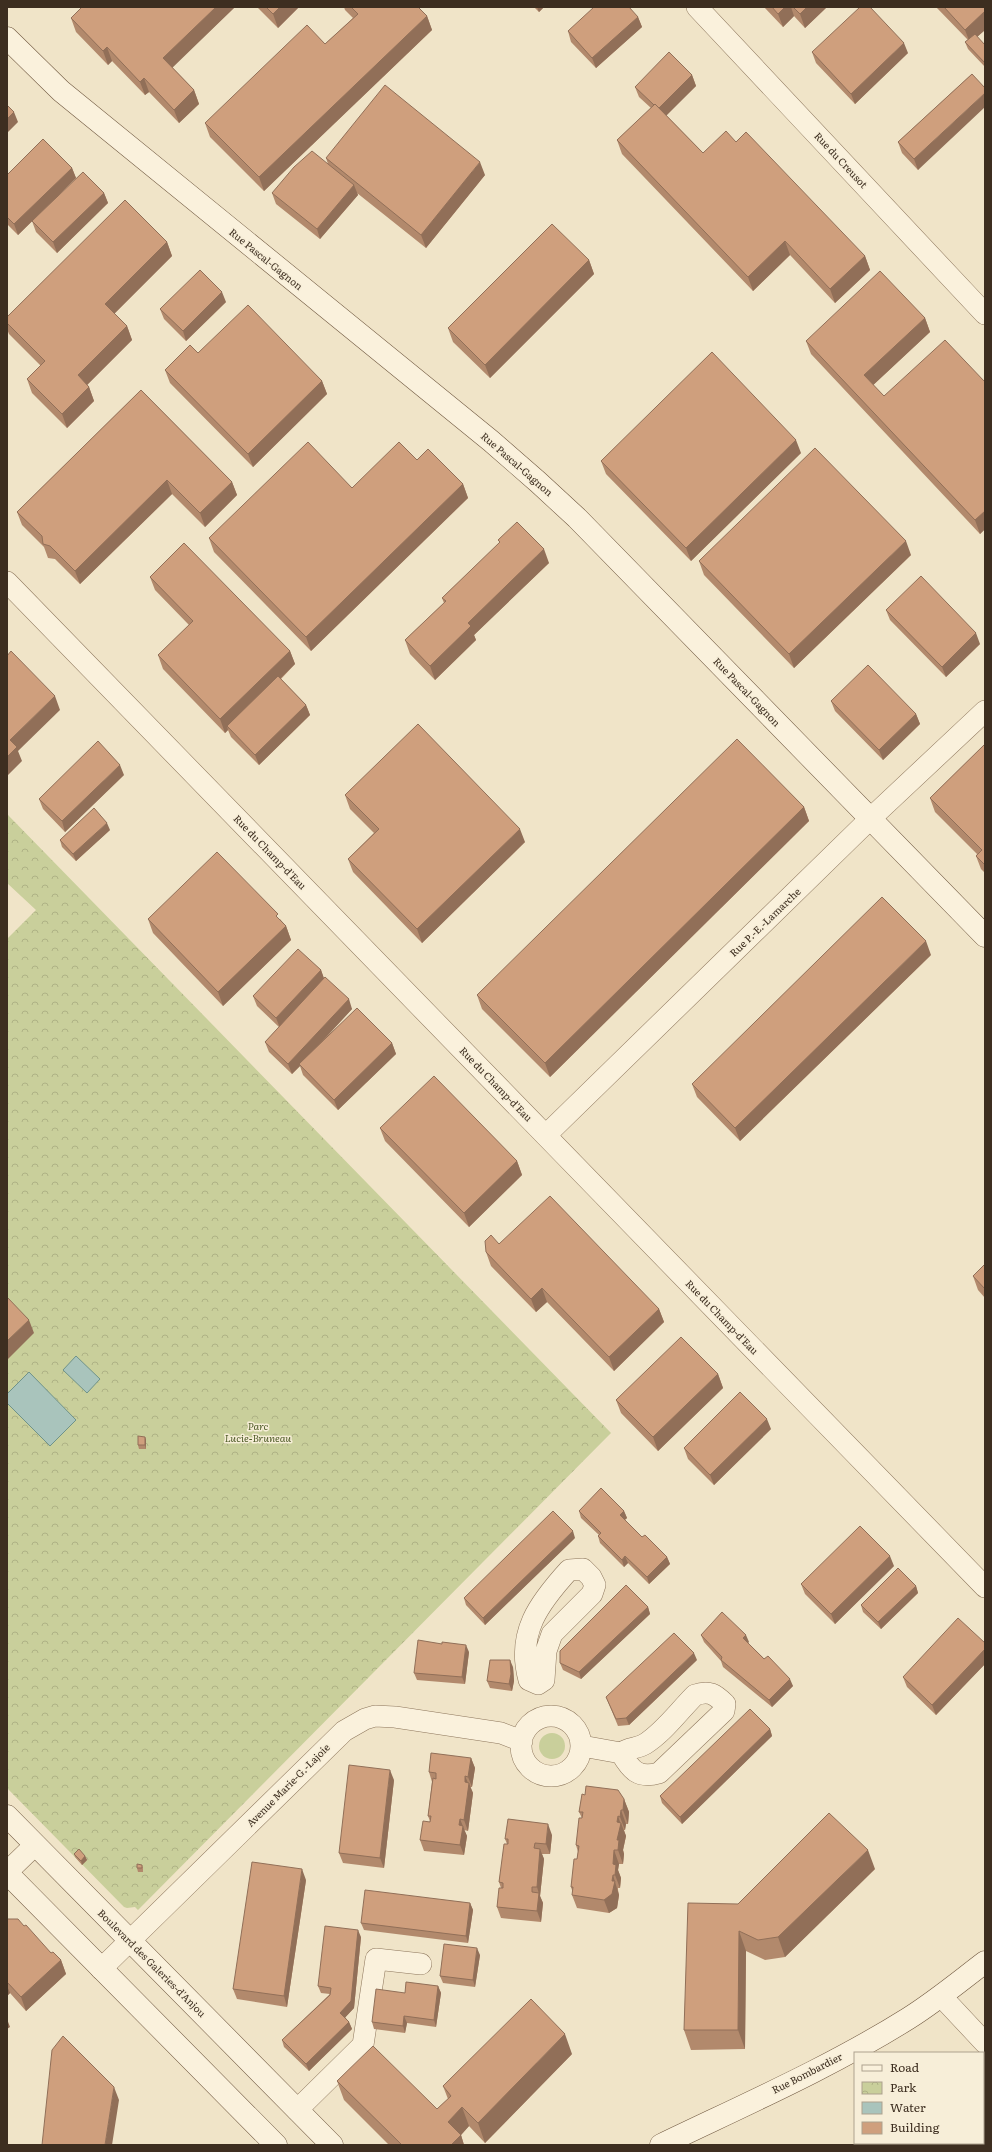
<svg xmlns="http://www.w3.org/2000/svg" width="992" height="2152" font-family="Literata,serif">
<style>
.green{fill:#c9cf9b}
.park{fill:url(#park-crowns)}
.water{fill:#a9c4bc;stroke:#6f938a}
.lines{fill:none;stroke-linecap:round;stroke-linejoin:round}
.street-casing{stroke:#8d765c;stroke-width:22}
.secondary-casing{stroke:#6f573f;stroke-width:23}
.street{stroke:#faf1dc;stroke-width:21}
.secondary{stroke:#faf1dc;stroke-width:22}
.wall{fill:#b2896c}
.shaded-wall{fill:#916f58}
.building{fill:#cf9f7d;stroke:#916f58}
.labels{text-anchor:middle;stroke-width:3;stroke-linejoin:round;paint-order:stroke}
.street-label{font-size:10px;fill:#3d2e20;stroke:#f7eed8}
.park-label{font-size:10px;font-style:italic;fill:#4d5a26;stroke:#f7eed8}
</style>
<defs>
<pattern id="park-crowns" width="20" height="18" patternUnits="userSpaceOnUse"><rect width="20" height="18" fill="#c9cf9b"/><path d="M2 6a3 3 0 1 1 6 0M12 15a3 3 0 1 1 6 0" fill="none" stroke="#aeb285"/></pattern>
</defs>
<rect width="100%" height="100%" fill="#f0e4c8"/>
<path class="green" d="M539 1746a13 13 0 1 1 26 0a13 13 0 1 1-26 0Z"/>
<path class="park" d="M7,814L611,1433L138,1910L135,1907L127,1908L124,1907L7,1788V939L36,910L7,883Z"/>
<path class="water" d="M76,1356L100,1379L87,1393L63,1370Z
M29,1372L76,1420L50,1446L7,1403V1394Z"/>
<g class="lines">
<g class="street-casing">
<path id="street" d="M697,7L985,314
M7,582L985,1587
M546,1135L871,818L985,711
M583,1569L591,1577L595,1585L592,1594L552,1634L546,1651L544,1680L538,1684L529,1680C516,1633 539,1603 569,1570Z
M521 1746a30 30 0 1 1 60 0a30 30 0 1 1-60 0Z
M582,1746L621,1753C629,1747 637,1749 645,1744C664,1732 679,1711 695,1695C709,1690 715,1694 725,1704L724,1711L659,1773C638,1779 631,1770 621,1753
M7,1872L35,1845
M101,1969L344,1731L365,1719L375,1716L395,1717L501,1733L522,1741
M941,1996L985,2043
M297,2110L363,2045L376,1959L421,1964"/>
</g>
<g class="secondary-casing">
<path id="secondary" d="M7,38L61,91L491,441L538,482L577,518L985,936
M7,1816L332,2145
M7,1873L276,2145
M661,2145C744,2105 831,2067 909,2018C936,2001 960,1981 985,1962"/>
</g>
<use href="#street" class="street"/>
<use href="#secondary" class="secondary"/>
</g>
<path class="wall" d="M235,7L172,67L194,90L199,104L179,123L149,92L145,95L112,61L108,65L76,32L71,18Z
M257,7H299L278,28Z
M344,7H418L427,16L432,30L264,191L210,137L205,123L325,44L353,18L345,10Z
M534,7H544L539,12Z
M764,7H827L805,28L794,16L783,27Z
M936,7H985V30L977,37L985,45V67L968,49L965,42L968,40Z
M638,17L642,27L596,68L571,42L568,31Z
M812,52L908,53L855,104L816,63Z
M972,74L918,170L902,153L898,142Z
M692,75L696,86L666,115L703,153L736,142L865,256L870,270L835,303L790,255L753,291L622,154L617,140L651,108L639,97L635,87Z
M326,158L485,175L426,248L357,193L358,195L320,239L276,204L272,193L328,164Z
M72,168L76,178L18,235L7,224V175Z
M104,193L108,203L57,253L36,232L32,221Z
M167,242L172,256L114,314L127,326L132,340L87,385L89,387L94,401L67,428L32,393L27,379L41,366L9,334L7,329V317Z
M589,260L594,274L490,378L453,342L448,328Z
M226,302L186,341L164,319L160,309Z
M925,318L930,332L873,385L884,396L985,382V529L980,534L811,354L806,341Z
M165,370L322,381L327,394L253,467L170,383Z
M141,390L232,482L237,495L205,527L172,494L80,584L55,559L48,558L44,547L22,525L17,512Z
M801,453L691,561L606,474L601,461Z
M417,460L463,484L468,498L311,651L214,552L209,538L352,488Z
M498,540L549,563L474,635L476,640L435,680L410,654L405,640L444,603L442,598L500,543Z
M911,555L794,668L704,575L699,561Z
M150,577L290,651L295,664L281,679L306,705L310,715L259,765L231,737L228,730L225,733L163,669L158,655L189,625L155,590Z
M886,610L980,644L946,677L890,620Z
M831,701L916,714L920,724L883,760L835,711Z
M985,744V873L981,869L976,856L977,854L935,812L930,798Z
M124,775L65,832L43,809L39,799Z
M345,795L525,842L422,943L353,872L348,859L374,833L350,809Z
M804,807L809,821L550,1077L482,1009L477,995Z
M110,830L76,861L62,847L60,840Z
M148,919H280L286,926L291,940L223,1006L153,933Z
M931,955L740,1141L697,1097L692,1084Z
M321,970L324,979L352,1009L323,1041L392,1043L396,1054L338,1110L303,1075L300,1066L292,1074L269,1052L265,1042L279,1027L257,1006L253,996Z
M380,1128L517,1161L522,1175L469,1227L385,1141Z
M499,1244L659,1309L664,1322L614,1371L547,1302L536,1312L491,1266L486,1252Z
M985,1264V1298L978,1290L973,1276Z
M718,1374L723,1388L658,1451L621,1413L616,1400Z
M771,1429L714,1485L688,1459L684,1448Z
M145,1437L146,1440V1449H139L138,1445Z
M579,1511H624L627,1518L625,1520L642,1537L667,1557L670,1564L649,1584L628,1563L624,1567L600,1543L598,1536L599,1535L581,1518Z
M575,1538L485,1625L466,1605L464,1598Z
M894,1566L835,1624L805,1594L801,1584Z
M916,1586L918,1593L881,1629L863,1612L861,1605Z
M648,1607L650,1614L581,1679L563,1670L560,1663Z
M701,1635L749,1642L748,1643L793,1686L772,1707L723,1667L721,1661L704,1642Z
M985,1643V1664L936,1715L907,1687L903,1677Z
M469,1652L465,1684L417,1680L414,1673Z
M697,1660L629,1725L618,1726L606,1697Z
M513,1667L514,1681L512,1691L490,1688L487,1681Z
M770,1729L772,1736L682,1824L662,1803L660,1796Z
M471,1758L475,1768L472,1787H470L473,1793L468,1831L464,1830L467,1836L464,1855L424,1851L420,1840L430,1821L428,1816L432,1782L429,1772Z
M394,1780L384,1868L343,1863L339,1853Z
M585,1795L624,1799L629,1812L628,1824H626L625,1830H624L626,1836L623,1850L624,1854L623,1864H619L618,1870L621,1878L620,1888H618V1890L619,1895L617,1908L609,1913L577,1908L572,1895L573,1893L571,1887L577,1859L578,1852L576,1845L582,1818L579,1812Z
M552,1835L550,1854H542L544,1859L540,1896L543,1903L541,1922L501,1918L497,1907L501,1888L499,1882L507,1844L505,1839Z
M74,1854L85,1856L87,1860L82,1865L75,1857Z
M142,1865L143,1868V1872H138L137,1868Z
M875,1869L785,1957L765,1960L746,1951L745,2049L691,2050L684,2030L738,1904Z
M306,1880L287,2007L237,1999L233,1989Z
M470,1903L473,1910L468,1943L364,1930L361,1923Z
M7,1919L61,1960L66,1974L26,2011L10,1993L7,1996Z
M361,1937L354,2008L345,2017L349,2022L352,2029L309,2071L284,2047L282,2040L330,1994L321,1993L318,1986Z
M480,1955L475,1987L443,1983L440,1976Z
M438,1986L441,1993L436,2027L407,2023L405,2033L374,2029L372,2022L405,1993Z
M572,2054L485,2143L469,2126L461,2135L464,2145H389L344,2100L337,2081L437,2109L448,2099L443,2086Z"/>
<path class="shaded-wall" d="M216,7H235L168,72L163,58Z
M280,7H299L278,28L273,14Z
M537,7H544L539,12Z
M785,7H791L794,16L783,27L778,14Z
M807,7H827L805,28L800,14Z
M985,11V30L970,43L965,30Z
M427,16L432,30L264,191L259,177Z
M638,17L642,27L596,68L592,58Z
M904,43L908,53L855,104L851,94Z
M107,47L112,61L108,65L103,51Z
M692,75L696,86L662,120L658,109Z
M144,78L149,92L145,95L140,82Z
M194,90L199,104L179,123L174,110Z
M985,93V107L918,170L914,159Z
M14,112L18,122L7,133V119Z
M480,162L485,175L426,248L421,235Z
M72,168L76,178L18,235L14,224Z
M354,185L358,195L320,239L317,229Z
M104,193L108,203L57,253L53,242Z
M785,241L790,255L753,291L748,277Z
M167,242L172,256L110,318L105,304Z
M865,256L870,270L835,303L830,289Z
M589,260L594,274L490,378L485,365Z
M222,292L226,302L186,341L183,331Z
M925,318L930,332L869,389L864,375Z
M127,326L132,340L83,389L78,375Z
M322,381L327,394L253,467L248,454Z
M89,387L94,401L67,428L62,414Z
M796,440L801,453L691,561L686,548Z
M167,480L172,494L80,584L75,571Z
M232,482L237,495L205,527L200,513Z
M463,484L468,498L311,651L306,637Z
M985,511V529L980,534L975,520Z
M906,541L911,555L794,668L789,654Z
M544,549L549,563L474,635L476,640L435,680L430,666L468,623Z
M976,633L980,644L946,677L942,667Z
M290,651L295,664L229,729L227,726L228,730L225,733L220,719Z
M55,696L60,710L18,751L22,761L7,776V757L10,740Z
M306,705L310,715L259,765L255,755Z
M916,714L920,724L883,760L879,750Z
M120,765L124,775L65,832L62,821Z
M804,807L809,821L550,1077L545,1063Z
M107,823L110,830L76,861L73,854Z
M520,829L525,842L422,943L417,929Z
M286,926L291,940L223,1006L218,992Z
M926,941L931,955L740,1141L735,1128Z
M321,970L325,981L280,1028L276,1018Z
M349,999L352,1009L300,1065L299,1064L300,1066L292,1074L288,1064Z
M392,1043L396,1054L338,1110L334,1100Z
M517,1161L522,1175L469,1227L464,1213Z
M542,1288L547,1302L536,1312L531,1299Z
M659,1309L664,1322L614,1371L609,1357Z
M29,1320L34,1333L7,1360V1341Z
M718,1374L723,1388L658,1451L653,1437Z
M767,1419L771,1429L714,1485L710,1475Z
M145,1437L146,1440V1449L145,1445Z
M624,1511L627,1518L622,1522L620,1515Z
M573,1531L575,1538L485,1625L483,1618Z
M625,1556L628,1563L624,1567L622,1560Z
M890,1556L894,1566L835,1624L831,1614Z
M667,1557L670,1564L649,1584L647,1577Z
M916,1586L918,1593L881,1629L878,1622Z
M648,1607L650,1614L581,1679L579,1672Z
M746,1635L749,1642L745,1645L743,1638Z
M466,1645L469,1652L465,1684L462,1677Z
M985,1649V1664L936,1715L932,1705Z
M694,1653L697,1660L629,1725L626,1718Z
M510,1660L513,1667L514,1681L512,1691L509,1684Z
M790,1679L793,1686L772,1707L769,1700Z
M770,1729L772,1736L682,1824L680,1817Z
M471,1758L475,1768L472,1787L468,1777Z
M390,1770L394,1780L384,1868L380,1858Z
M465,1776L469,1785V1783L473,1793L468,1831L464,1820L465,1782Z
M624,1799L629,1812L628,1824L623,1810Z
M621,1810L626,1824L625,1830L620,1817Z
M618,1816L621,1825V1823L626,1836L623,1850L624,1854L623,1864L618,1850L617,1840V1822Z
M460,1819L467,1836L464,1855L460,1845L459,1825Z
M548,1824L552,1835L550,1854L546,1844Z
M540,1849L544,1859L540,1896L543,1903L541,1922L537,1911L539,1894L537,1887Z
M614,1850L619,1864L618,1870L621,1878L620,1888L615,1875L613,1864Z
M868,1850L875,1869L785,1957L778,1937Z
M85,1856L87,1860L82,1865L81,1861Z
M302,1869L306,1880L287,2007L284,1996Z
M613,1875L619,1895L617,1908L609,1913L604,1900L612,1881Z
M470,1903L473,1910L468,1943L466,1936Z
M358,1930L361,1937L354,2008L343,2020L340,2013Z
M739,1931L746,1951L745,2049L738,2030Z
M477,1948L480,1955L475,1987L473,1980Z
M61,1960L66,1974L26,2011L21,1997Z
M7,1986L10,1993L7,1996Z
M438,1986L441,1993L436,2027L434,2020Z
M404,2016L407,2023L405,2033L403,2026Z
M7,2019L10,2027L7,2029Z
M349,2022L352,2029L309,2071L306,2064Z
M565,2034L572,2054L485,2143L478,2123Z
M114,2087L119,2100L112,2145H105Z
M462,2107L469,2126L461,2135L464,2145H451L448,2122Z
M954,2143H962L961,2145H953Z"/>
<path class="building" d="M82,7H216L163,58L194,90L174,110L144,78L140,82L107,47L103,51L71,18Z
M266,7H280L273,14Z
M351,7H418L427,16L259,177L205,123L307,25L325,44L358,14Z
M594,7H629L638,17L592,58L568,31Z
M772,7H785L778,14Z
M793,7H807L800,14Z
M860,7H870L904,43L851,94L812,52Z
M944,7H985V11L965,30Z
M975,34L985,45V63L965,42Z
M669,52L692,75L659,108L655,104L654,105L635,87Z
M972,74L985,88V93L914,159L898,142Z
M385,85L480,162L421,235L326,158Z
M655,104L703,153L726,131L736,142L746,132L865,256L830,289L785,241L748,277L617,140Z
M7,105L14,112L7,119Z
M43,139L72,168L14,224L7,217V175Z
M312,151L354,185L317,229L272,193L294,167Z
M83,172L104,193L53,242L32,221Z
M125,200L167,242L105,304L127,326L78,375L89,387L62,414L27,379L45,361L7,323V317Z
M552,224L589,260L485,365L448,328Z
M200,270L222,292L183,331L160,309Z
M880,271L925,318L864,375L884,396L945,340L985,382V511L975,520L806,341Z
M248,305L322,381L248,454L165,370L190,345L198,353Z
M712,352L796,440L686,548L601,461Z
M141,390L232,482L200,513L167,480L75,571L50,546L43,544L42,536L17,512Z
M308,442L352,488L399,442L417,460L428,449L463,484L306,637L209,538Z
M815,448L906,541L789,654L699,561Z
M517,522L544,549L468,623L471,626L430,666L405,640L446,601L442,598L500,542L498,540Z
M184,543L290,651L220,719L158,655L193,621L150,577Z
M921,576L976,633L942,667L886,610Z
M11,651L55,696L10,740L17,747L7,757V656Z
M868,665L916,714L879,750L831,701Z
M278,676L306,705L255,755L227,726Z
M418,724L520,829L417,929L348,859L379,829L345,795Z
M737,739L804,807L545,1063L477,995Z
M98,741L120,765L62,821L39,799Z
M985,744V865L976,856L982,850L930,798Z
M94,808L107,823L73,854L60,840Z
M217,852L278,914L276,916L286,926L218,992L148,919Z
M882,897L926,941L735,1128L692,1084Z
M298,949L321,970L276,1018L253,996Z
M325,977L349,999L288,1064L265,1042Z
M357,1008L392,1043L334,1100L299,1064Z
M434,1076L517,1161L464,1213L380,1128Z
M550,1196L659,1309L609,1357L542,1288L531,1299L486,1252L485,1241L491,1235L499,1244Z
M985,1264V1289L973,1276Z
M7,1297L29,1320L7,1341Z
M681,1337L718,1374L653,1437L616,1400Z
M740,1392L767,1419L710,1475L684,1448Z
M138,1436L145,1437V1445H138Z
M601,1488L624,1511L620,1515L642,1537L645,1535L667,1557L647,1577L625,1556L622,1560L598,1536L601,1533L579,1511Z
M553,1511L573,1531L483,1618L464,1598Z
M860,1526L890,1556L831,1614L801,1584Z
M898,1568L916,1586L878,1622L861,1605Z
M626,1585L648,1607L579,1672L560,1663V1651Z
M722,1612L746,1635L743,1638L764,1659L768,1656L790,1679L769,1700L721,1660L722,1657L701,1635Z
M958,1618L985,1643V1649L932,1705L903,1677Z
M674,1633L694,1653L626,1718L616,1719L606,1697Z
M418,1640L442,1644V1642L466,1645L462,1677L414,1673Z
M490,1660H510L511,1674L509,1684L487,1681Z
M750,1709L770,1729L680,1817L660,1796Z
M431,1753L471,1758L468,1777L465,1776V1782L469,1783L464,1820L460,1819L459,1825L463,1826L460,1845L420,1840L423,1821L430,1822L431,1816H428L433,1778L436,1779V1773L429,1772Z
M349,1765L390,1770L380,1858L339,1853Z
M586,1786L618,1790L624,1799L623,1810H621L620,1817L618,1816L617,1822L621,1823L617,1840H619L618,1850H614L613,1864L616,1865L615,1875H613L612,1881H615L612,1894L604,1900L572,1895L573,1887H571L574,1859H577L579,1846L576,1845L579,1818H582L583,1812H579L582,1794L585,1795Z
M829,1813L868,1850L778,1937L758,1940L739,1931L738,2030H684L688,1903L738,1904Z
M508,1819L548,1824L546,1844L535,1843L534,1848L540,1849L537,1887H532V1892L539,1893L537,1911L497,1907L499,1888H503V1883L499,1882L504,1844H508V1839H505Z
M79,1849L85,1856L81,1861L74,1854Z
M252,1862L302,1869L284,1996L233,1989Z
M137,1864L142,1865V1868H137Z
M365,1890L470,1903L466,1936L361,1923Z
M7,1919H18L24,1926L26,1925L51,1953L53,1952L61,1960L21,1997L7,1982Z
M325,1926L358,1930L351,2001L340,2013L349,2022L306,2064L282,2040L330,1995L331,1988L318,1986Z
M444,1944L477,1948L473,1980L440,1976Z
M406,1982L438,1986L434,2020L404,2016L403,2026L372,2022L376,1989L405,1993Z
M531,1999L565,2034L478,2123L462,2107L448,2122L461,2135L451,2145H402L337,2081L373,2046L437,2109L451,2096L443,2086Z
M63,2036L114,2087L105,2145H42L52,2050Z
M901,2143H954L953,2145H900Z"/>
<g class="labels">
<g class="street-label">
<text transform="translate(841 160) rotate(47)" y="4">Rue du Creusot</text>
<text transform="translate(266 259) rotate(39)" y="4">Rue Pascal-Gagnon</text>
<text transform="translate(517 464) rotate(41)" y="4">Rue Pascal-Gagnon</text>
<text transform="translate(747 692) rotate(46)" y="4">Rue Pascal-Gagnon</text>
<text transform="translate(270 852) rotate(46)" y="4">Rue du Champ-d'Eau</text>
<text transform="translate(765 922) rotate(-44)" y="4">Rue P.-E.-Lamarche</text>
<text transform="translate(496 1084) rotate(46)" y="4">Rue du Champ-d'Eau</text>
<text transform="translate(722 1317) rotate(46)" y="4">Rue du Champ-d'Eau</text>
<text transform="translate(288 1785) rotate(-45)" y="4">Avenue Marie-G.-Lajoie</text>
<text transform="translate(152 1963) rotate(45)" y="4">Boulevard des Galeries-d'Anjou</text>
<text transform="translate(807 2073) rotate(-27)" y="4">Rue Bombardier</text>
</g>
<g class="park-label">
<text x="258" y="1430">Parc<tspan x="258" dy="12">Lucie-Bruneau</tspan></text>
</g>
</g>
<rect width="992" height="2152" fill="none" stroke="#3d2e20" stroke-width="16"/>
<rect x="854" y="2052" width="130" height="92" fill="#f7eed8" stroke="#ada18e"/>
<rect x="862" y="2065" width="20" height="6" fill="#faf1dc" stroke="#ada18e"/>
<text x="890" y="2072" font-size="12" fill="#3d2e20">Road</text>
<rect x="862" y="2082" width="20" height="12" fill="url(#park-crowns)" stroke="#ada18e"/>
<text x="890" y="2092" font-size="12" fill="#3d2e20">Park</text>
<rect x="862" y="2102" width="20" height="12" fill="#a9c4bc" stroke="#ada18e"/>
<text x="890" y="2112" font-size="12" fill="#3d2e20">Water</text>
<rect x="862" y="2122" width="20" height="12" fill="#cf9f7d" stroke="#ada18e"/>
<text x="890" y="2132" font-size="12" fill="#3d2e20">Building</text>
</svg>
